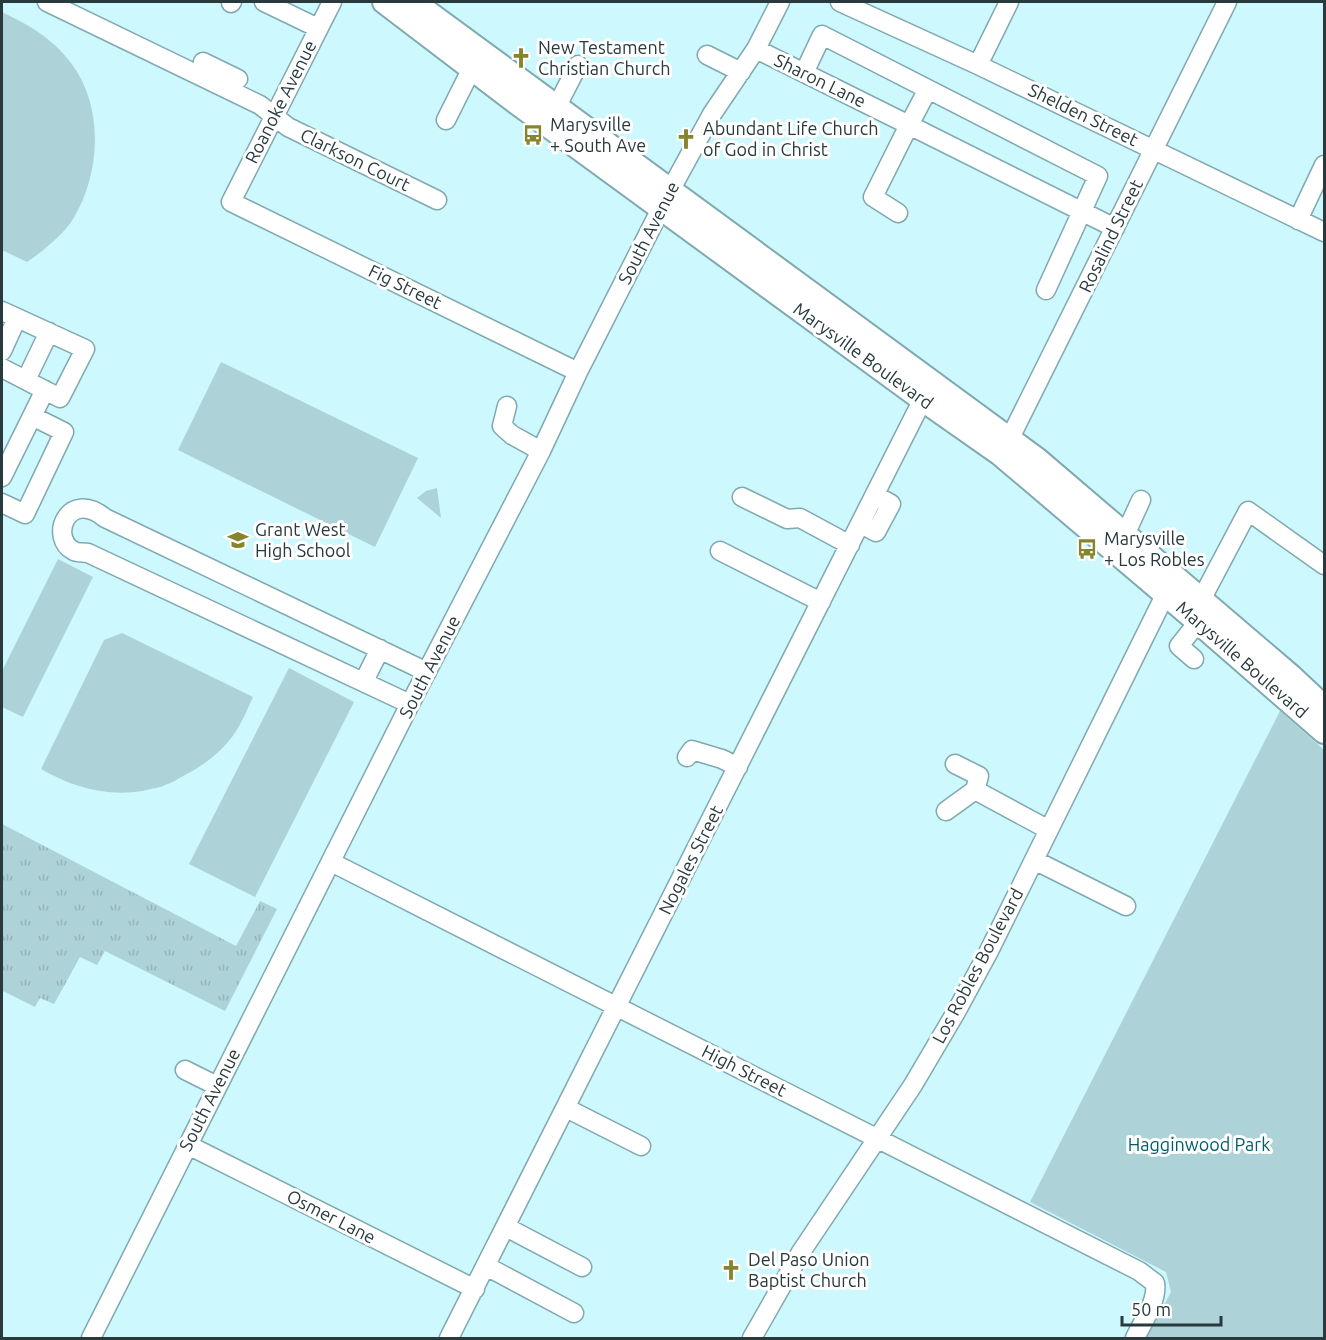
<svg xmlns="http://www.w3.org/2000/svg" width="1326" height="1340" font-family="Ubuntu,sans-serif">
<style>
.grass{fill:url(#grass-tufts)}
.park{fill:#add2d7}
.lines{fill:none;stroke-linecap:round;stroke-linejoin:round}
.minor-casing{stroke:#80a9af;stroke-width:21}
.major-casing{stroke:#80a9af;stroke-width:26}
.minor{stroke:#fff;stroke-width:18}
.major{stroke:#fff;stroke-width:22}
.labels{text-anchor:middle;stroke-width:6;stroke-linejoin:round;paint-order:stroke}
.poi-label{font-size:18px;fill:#293a3d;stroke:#fff;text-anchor:start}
.street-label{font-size:18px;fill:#293a3d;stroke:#fff}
.park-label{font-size:18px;fill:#035c65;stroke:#fff}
</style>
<defs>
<pattern id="grass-tufts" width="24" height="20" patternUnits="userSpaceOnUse" patternTransform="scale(1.5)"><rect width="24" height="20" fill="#add2d7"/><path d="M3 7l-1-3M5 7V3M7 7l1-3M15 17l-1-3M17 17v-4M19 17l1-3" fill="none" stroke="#95b5b9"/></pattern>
</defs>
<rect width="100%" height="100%" fill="#ccf8fe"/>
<path class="grass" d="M2,824L236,946L260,901L277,909L225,1011L105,951L97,965L80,957L54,1004L40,998L35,1007L3,991L2,993Z"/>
<path class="park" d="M2,12C29,25 52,38 71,63C104,106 101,174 73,219C64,234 42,252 27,262L2,250Z
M221,362L418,458L375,547L178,450Z
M437,488L441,518L417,498L426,491Z
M58,559L93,577L23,717L2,707V671Z
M122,633L253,697C247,710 241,725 232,737C220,753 203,766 185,775C179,778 172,783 165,785C160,788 153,788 147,790C110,798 74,788 41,769L104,640Z
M289,668L354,702L255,897L189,864Z
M1280,711L1324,750V1338H1146L1171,1292L1166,1272L1030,1202Z"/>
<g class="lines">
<g class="minor-casing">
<path id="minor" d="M47,2L260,105L288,127L437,200
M264,2L318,28
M332,2L231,202L578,372
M840,2L978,65L1324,232
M231,3L232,2
M756,49L909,125L873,197L898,213
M707,55L741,72
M203,62L238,79
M978,65L1009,2
M804,73L822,35L1098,176L1046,290
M928,89L909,125L1115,228
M557,106L578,65
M446,120L472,68
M1298,220L1324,165
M2,311L85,349L60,398L2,368
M2,351L17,318
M26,380L49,332
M507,406L502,426L512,435L541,451
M1010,438L1227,2
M2,477L45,390
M742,497L787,519L800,518L850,545
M2,503L25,514L64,432L32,416
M861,524L876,532L891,504L875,495
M1125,535L1141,500
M720,551L821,602
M1201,600L1248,511L1324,565
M1194,659L1179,646L1198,622
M364,681L380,649
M410,704L88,553C84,552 77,553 74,551C48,538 68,488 105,518L427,672
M687,757L692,750L722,759L738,767
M955,764L979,776L975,790L1049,830
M946,811L975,790
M1034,860L1126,906
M331,862L1139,1271L1155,1283C1158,1301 1142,1323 1135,1338
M185,1070L217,1086
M566,1108L641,1146
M188,1145L475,1289
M506,1227L582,1267
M486,1266L574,1313
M91,1338L410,704L541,451L578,372L671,189L712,114L756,49L780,2
M449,1338L928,389
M752,1338L801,1252L913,1085L956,1012L988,953L1171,583"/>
</g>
<g class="major-casing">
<path id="major" d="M384,2L518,104L923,400L1000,454L1198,622L1324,732
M414,2L1037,459L1291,676L1324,707"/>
</g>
<use href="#minor" class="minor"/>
<use href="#major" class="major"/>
</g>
<defs>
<g id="church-bare" transform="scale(1.62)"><path d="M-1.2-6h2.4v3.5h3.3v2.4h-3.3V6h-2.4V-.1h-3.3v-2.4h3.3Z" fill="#86842d" stroke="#fff" stroke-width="2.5" paint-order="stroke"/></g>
<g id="bus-bare" transform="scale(1.62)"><path d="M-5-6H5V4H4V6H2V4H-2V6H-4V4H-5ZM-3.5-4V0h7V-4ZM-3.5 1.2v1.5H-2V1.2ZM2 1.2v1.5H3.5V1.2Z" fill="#86842d" stroke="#fff" stroke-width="2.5" paint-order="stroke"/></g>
<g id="school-bare" transform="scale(1.62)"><path d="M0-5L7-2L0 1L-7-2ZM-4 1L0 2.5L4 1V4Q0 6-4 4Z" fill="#86842d" stroke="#fff" stroke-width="2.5" paint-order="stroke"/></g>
</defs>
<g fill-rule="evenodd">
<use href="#church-bare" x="521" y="58"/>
<use href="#bus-bare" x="533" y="135"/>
<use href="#church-bare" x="686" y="139"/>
<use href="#school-bare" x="238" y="540"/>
<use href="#bus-bare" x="1087" y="549"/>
<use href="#church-bare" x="731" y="1270"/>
</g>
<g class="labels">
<g class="poi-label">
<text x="538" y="54">New Testament<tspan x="538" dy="21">Christian Church</tspan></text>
<text x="550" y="131">Marysville<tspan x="550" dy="21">+ South Ave</tspan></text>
<text x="703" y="135">Abundant Life Church<tspan x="703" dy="21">of God in Christ</tspan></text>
<text x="255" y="536">Grant West<tspan x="255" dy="21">High School</tspan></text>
<text x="1104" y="545">Marysville<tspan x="1104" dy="21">+ Los Robles</tspan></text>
<text x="748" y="1266">Del Paso Union<tspan x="748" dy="21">Baptist Church</tspan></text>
</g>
<g class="street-label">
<text transform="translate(820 81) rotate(26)" y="6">Sharon Lane</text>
<text transform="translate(281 102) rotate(-63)" y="6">Roanoke Avenue</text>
<text transform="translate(1083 115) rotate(26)" y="6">Shelden Street</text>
<text transform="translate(355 160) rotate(26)" y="6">Clarkson Court</text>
<text transform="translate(649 233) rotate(-63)" y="6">South Avenue</text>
<text transform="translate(1111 236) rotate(-64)" y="6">Rosalind Street</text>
<text transform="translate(405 287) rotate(26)" y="6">Fig Street</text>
<text transform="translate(863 356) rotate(36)" y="6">Marysville Boulevard</text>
<text transform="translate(1242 660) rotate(41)" y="6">Marysville Boulevard</text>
<text transform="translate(430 667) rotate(-63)" y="6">South Avenue</text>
<text transform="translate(691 860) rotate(-63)" y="6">Nogales Street</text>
<text transform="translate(978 966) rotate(-62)" y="6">Los Robles Boulevard</text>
<text transform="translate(744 1071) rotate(27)" y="6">High Street</text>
<text transform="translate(210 1100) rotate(-63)" y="6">South Avenue</text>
<text transform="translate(331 1217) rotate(27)" y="6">Osmer Lane</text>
</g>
<g class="park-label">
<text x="1199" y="1151">Hagginwood Park</text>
</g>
</g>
<rect width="1326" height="1340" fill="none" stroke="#293a3d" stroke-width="6"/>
<path d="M1122 1316v9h99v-9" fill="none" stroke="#293a3d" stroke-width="3"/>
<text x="1131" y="1316" font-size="18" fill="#293a3d" stroke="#ffffff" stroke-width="4.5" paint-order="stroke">50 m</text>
</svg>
